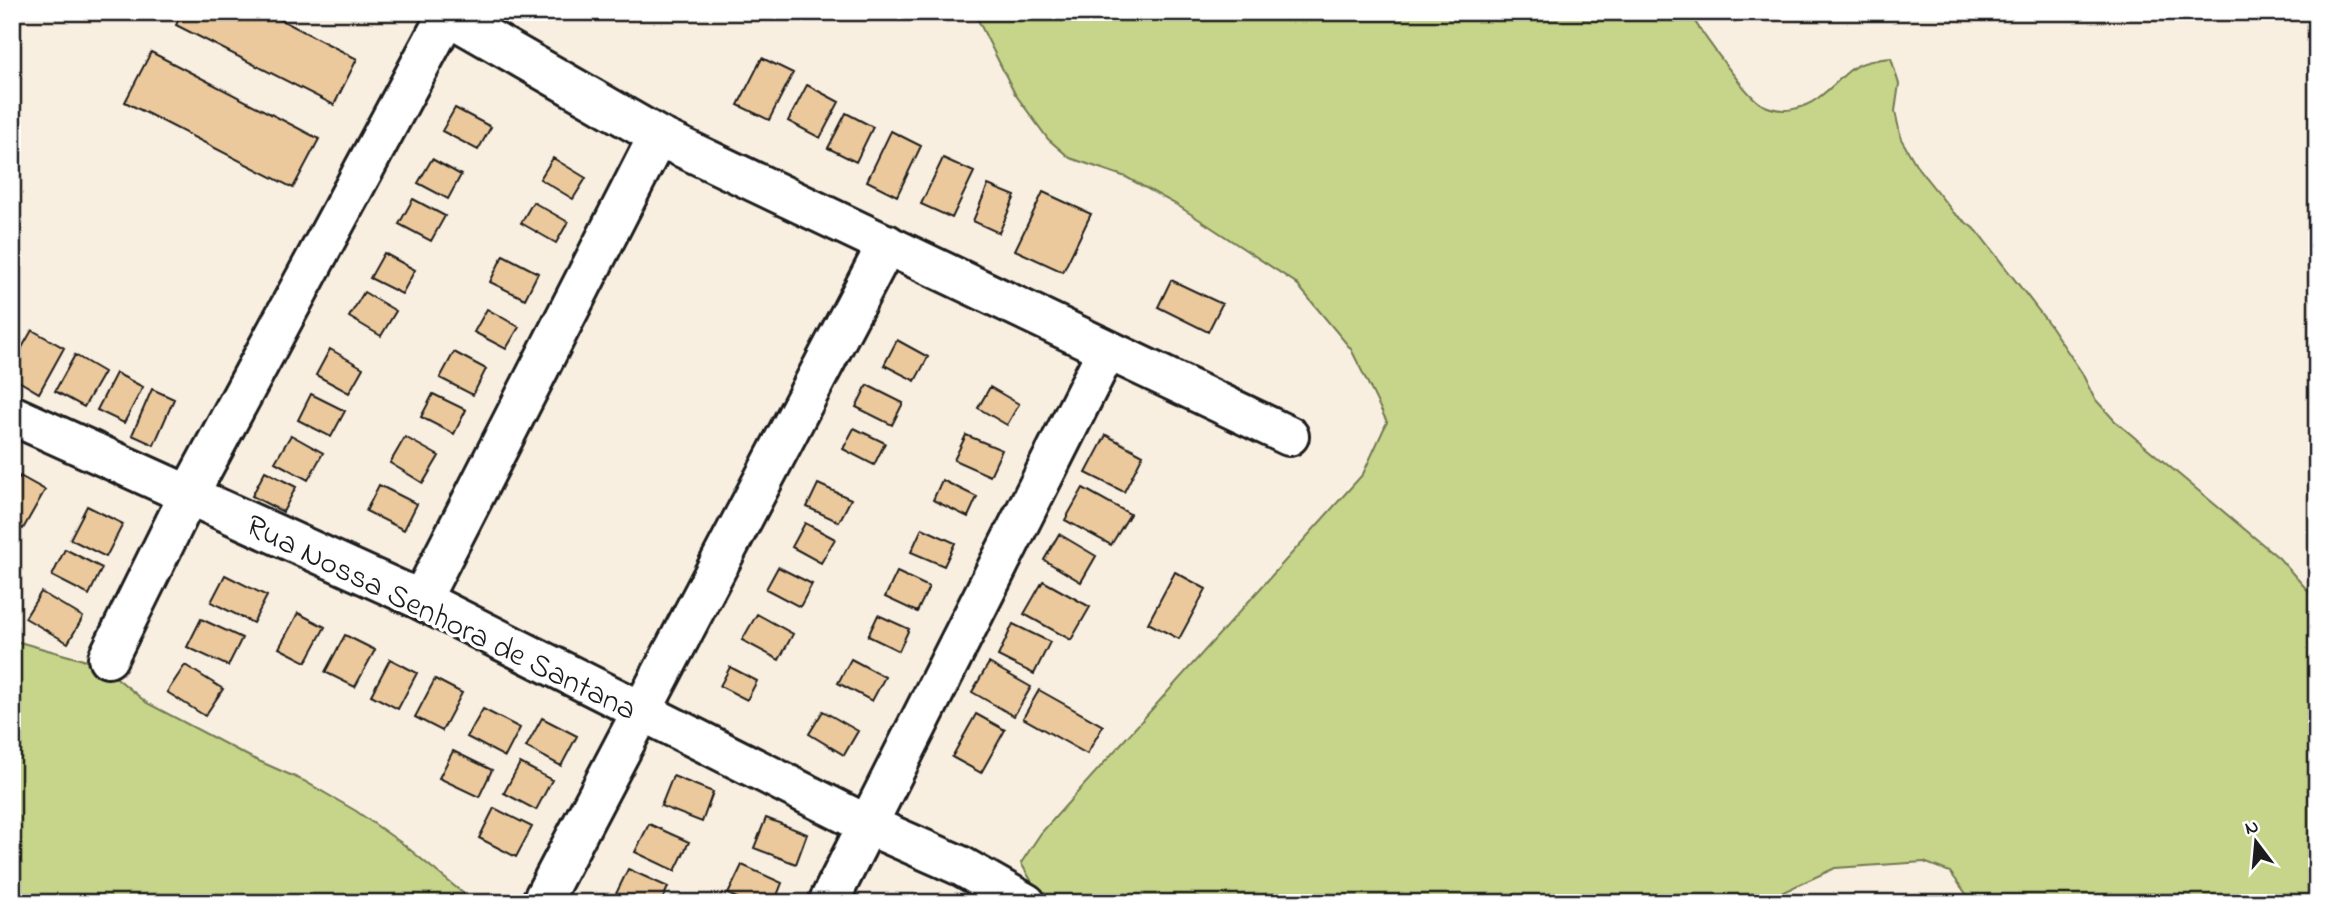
<svg xmlns="http://www.w3.org/2000/svg" width="2329" height="915" font-family="'Indie Flower',sans-serif">
<style>
.green{fill:#c6d589;stroke:#717852;stroke-width:2}
.building{fill:#ebc99c;stroke:#1c1c1c;stroke-width:2}
.lines{fill:none;stroke-linecap:round;stroke-linejoin:round}
.minor-casing{stroke:#1c1c1c;stroke-width:44}
.minor{stroke:#fff;stroke-width:38}
.labels{text-anchor:middle;stroke-width:7;stroke-linejoin:round;paint-order:stroke}
.street-label{font-size:32px;fill:#1c1c1c;stroke:#fff}
</style>
<rect width="100%" height="100%" fill="#f9efe1"/>
<filter id="ink" filterUnits="userSpaceOnUse"><feTurbulence type="fractalNoise" baseFrequency=".0143" numOctaves="2"/><feDisplacementMap in="SourceGraphic" scale="14" xChannelSelector="R" yChannelSelector="G"/><feConvolveMatrix kernelMatrix="1 2 1 2 8 2 1 2 1" color-interpolation-filters="sRGB"/></filter>
<g filter="url(#ink)">
<path class="green" d="M974,12H1689C1699,29 1748,99 1763,105C1781,114 1802,110 1818,98C1852,73 1843,63 1891,58L1899,84L1895,111L1901,139L1918,168L1954,213L1977,231L2049,324L2082,373L2094,398L2115,421L2279,558L2317,601V903H1973L1950,872L1924,862L1835,868L1783,892L1774,903H1050L1041,898L1021,863L1041,833L1363,474L1387,422L1351,349L1296,283L1177,205L1126,177L1070,158L1048,139L1015,94Z
M12,640L101,665L147,703L252,758L304,781L356,811L403,844L475,903H12Z"/>
<path class="building" d="M182,12H266L357,59L334,105L176,25Z
M151,52L319,139L293,188L125,102Z
M762,58L793,73L769,120L738,105Z
M807,85L839,102L820,138L788,121Z
M455,108L491,127L478,150L442,131Z
M846,113L873,127L856,162L828,148Z
M891,131L921,146L897,196L867,181Z
M553,158L586,178L573,199L540,179Z
M943,158L974,172L952,218L921,204Z
M432,159L461,175L448,199L418,183Z
M988,185L1015,196L999,233L973,221Z
M1043,192L1091,214L1063,272L1015,250Z
M413,199L445,216L431,241L399,224Z
M533,202L568,222L556,243L521,223Z
M384,253L415,270L402,294L370,278Z
M503,255L538,273L525,299L490,282Z
M1171,280L1222,304L1208,332L1158,307Z
M364,292L396,311L381,336L349,317Z
M487,309L519,327L506,349L474,332Z
M32,330L64,348L39,393L12,377V365Z
M897,340L928,357L915,381L884,365Z
M330,349L363,368L349,393L316,375Z
M454,352L486,369L473,395L440,378Z
M75,355L104,372L84,407L55,391Z
M116,373L143,387L124,423L97,410Z
M867,385L903,403L892,425L856,407Z
M990,387L1019,404L1007,425L978,408Z
M152,389L174,399L154,445L132,435Z
M311,394L345,411L331,437L298,420Z
M433,394L466,410L454,434L421,417Z
M854,428L885,443L874,465L843,449Z
M291,435L323,453L308,480L275,462Z
M966,435L1002,450L990,476L954,460Z
M1106,435L1143,455L1124,492L1086,473Z
M405,437L439,456L423,483L390,463Z
M265,471L296,487L283,512L252,496Z
M20,476L45,490L23,529L12,523V491Z
M942,480L977,497L968,517L933,500Z
M818,484L851,499L839,522L807,507Z
M379,485L417,504L404,530L366,511Z
M1083,488L1130,514L1111,545L1065,520Z
M87,506L123,524L106,557L70,539Z
M805,523L835,539L821,563L792,547Z
M922,528L955,543L944,566L911,552Z
M1059,534L1096,556L1081,582L1044,560Z
M65,549L102,568L89,595L52,576Z
M778,567L812,584L800,607L766,589Z
M897,572L929,587L917,612L885,597Z
M1175,572L1206,589L1179,639L1148,623Z
M225,575L267,596L253,623L211,602Z
M1043,581L1090,607L1071,640L1024,614Z
M41,592L83,617L68,643L25,618Z
M298,613L325,627L306,662L279,648Z
M757,614L793,634L779,660L742,640Z
M878,615L909,629L899,651L868,636Z
M201,619L242,638L228,666L187,647Z
M1013,624L1050,642L1034,674L998,656Z
M345,635L375,650L355,687L325,672Z
M390,659L417,673L398,709L371,695Z
M851,659L885,677L872,701L838,683Z
M989,663L1031,687L1014,716L972,692Z
M185,665L223,689L205,716L167,692Z
M730,667L757,681L747,700L720,686Z
M435,679L462,693L442,731L415,717Z
M1039,690L1103,726L1087,754L1023,718Z
M483,709L520,728L505,757L467,737Z
M823,711L858,731L844,755L809,734Z
M976,714L1005,730L981,773L952,757Z
M542,718L577,736L561,766L526,747Z
M453,751L492,770L479,797L439,778Z
M520,763L552,780L536,810L504,793Z
M673,776L713,792L702,822L661,806Z
M494,808L532,827L516,857L479,838Z
M766,818L807,834L796,864L754,848Z
M649,824L689,842L675,871L635,852Z
M742,865L782,883L774,903H748L728,894Z
M628,869L668,887L661,903L613,900Z"/>
<g class="lines">
<g class="minor-casing">
<path id="minor" d="M442,12L658,136L1289,436
M12,415L421,600L868,825L961,866L1026,903
M421,600L658,136
M108,658L189,494L447,15
M541,903L887,244
M828,903L1106,352"/>
</g>
<use href="#minor" class="minor"/>
</g>
</g>
<g class="labels">
<g class="street-label">
<text transform="translate(442 616) rotate(26)" y="11">Rua Nossa Senhora de Santana</text>
</g>
</g>
<rect width="2329" height="915" fill="none" stroke="#fff" stroke-width="42"/>
<rect x="21" y="21" width="2287" height="873" fill="none" stroke="#1c1c1c" stroke-width="2.5" filter="url(#ink)"/>
<g transform="translate(2256 842) rotate(344)" stroke="#ffffff" stroke-width="5" paint-order="stroke">
<path d="M0-5L12 26L0 18L-12 26Z" fill="#1c1c1c"/>
<text y="-10" font-size="19" font-weight="bold" text-anchor="middle" fill="#1c1c1c">N</text>
</g>
</svg>
